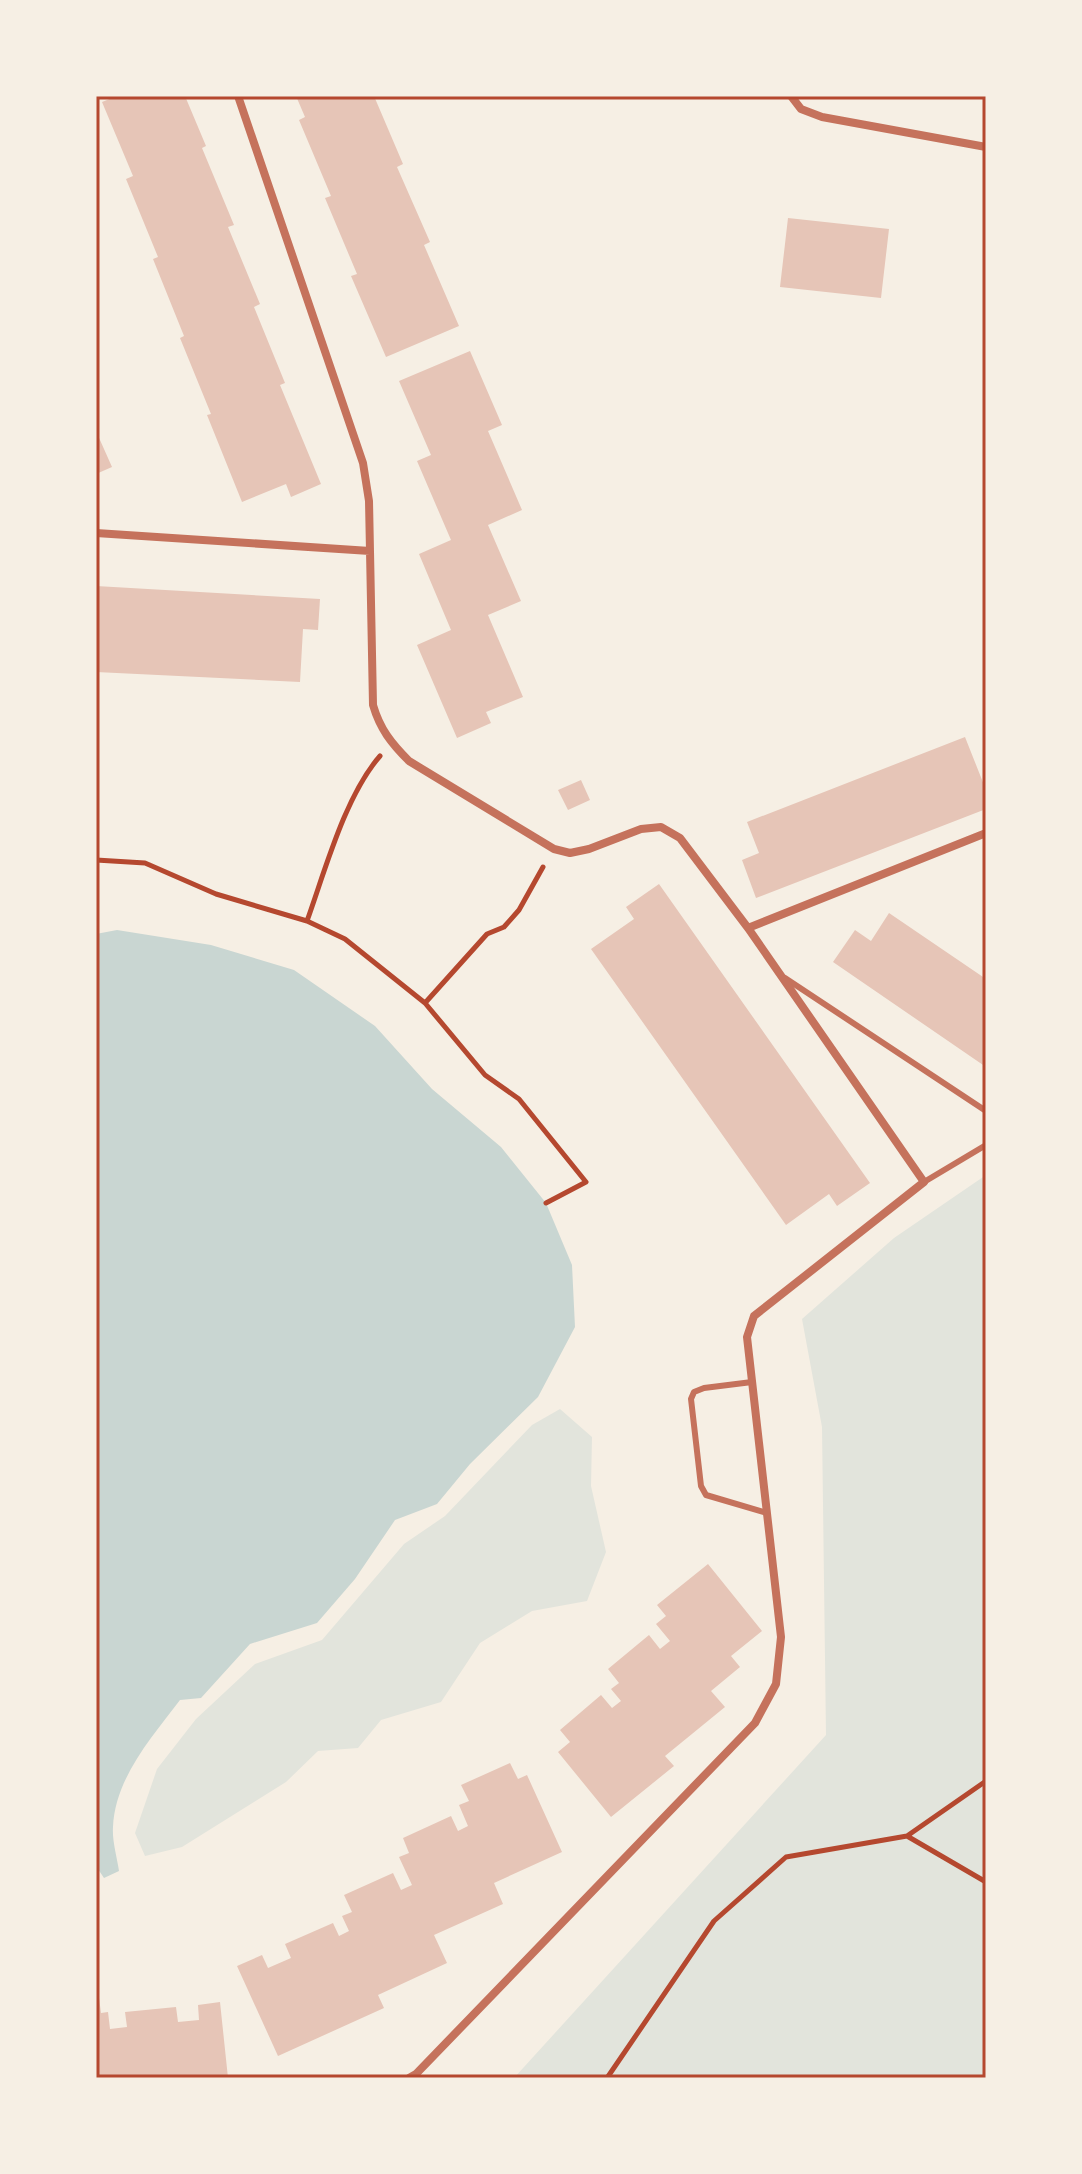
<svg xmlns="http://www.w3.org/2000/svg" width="1082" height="2174" font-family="'Fira Sans',sans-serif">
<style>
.green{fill:#e2e4dc}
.water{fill:#c9d6d2}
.building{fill:#e6c5b7}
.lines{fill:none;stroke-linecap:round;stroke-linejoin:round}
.path{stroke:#b5482f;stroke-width:5}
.service{stroke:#c5725c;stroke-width:6}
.minor{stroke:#c5725c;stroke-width:8}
.neatline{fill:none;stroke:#b5482f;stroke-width:3}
</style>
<rect width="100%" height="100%" fill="#f6efe4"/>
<path class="green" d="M986,1175V2078H514L826,1735L822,1427L802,1319L894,1238Z
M560,1409L592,1437L591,1486L606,1552L587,1601L532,1611L480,1643L441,1702L381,1720L358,1748L318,1751L286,1782L182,1847L145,1856L135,1833L157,1769L196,1719L255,1664L322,1640L404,1544L445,1516L532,1425Z"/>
<path class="water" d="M117,930L211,945L294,970L375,1026L432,1089L501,1147L546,1203L572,1265L575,1327L538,1397L470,1464L437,1504L395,1520L355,1579L317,1623L250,1644L201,1698L180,1700C152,1737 115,1778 113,1827C112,1841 117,1857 119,1871L104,1878L96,1866V934Z"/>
<path class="building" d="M117,96H185L206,146L202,148L234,225L228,227L260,304L254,307L285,383L280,385L321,484L291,497L286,484L242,502L207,415L211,414L180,338L184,336L153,259L158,257L126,179L133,176L102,102Z
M296,96H374L403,164L397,167L430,242L424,245L459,326L386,357L351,276L357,274L325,198L331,196L299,120L305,117Z
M788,218L889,229L881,298L780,287Z
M470,351L502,425L488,431L522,510L488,525L521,601L488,615L523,697L486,712L491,723L457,738L417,645L451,630L419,554L451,540L417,461L431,455L399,381Z
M96,431L112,467L96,474Z
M96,586L320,599L318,630L303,629L300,682L96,672Z
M965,737L986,790V809L756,898L742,860L759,853L747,822Z
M581,780L590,800L568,810L558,790Z
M659,884L870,1183L837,1206L829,1194L786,1225L591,949L634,919L626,907Z
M889,913L986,979V1067L833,962L855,930L871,941Z
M708,1564L762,1631L731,1656L740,1667L711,1691L725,1707L665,1756L674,1766L611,1817L558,1752L570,1742L560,1730L601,1695L612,1708L621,1701L611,1689L619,1683L608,1669L649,1635L660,1649L670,1641L656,1624L666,1616L657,1605Z
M510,1763L518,1779L527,1775L562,1852L494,1883L503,1904L434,1935L447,1963L378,1995L384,2008L278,2056L237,1966L262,1955L268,1968L291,1958L285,1944L333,1923L339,1936L349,1931L342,1916L352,1912L344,1895L393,1873L401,1890L412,1885L399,1857L409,1853L403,1838L451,1816L458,1831L468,1826L459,1805L469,1801L461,1785Z
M99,1998L101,2013L108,2012L110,2029L127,2027L125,2012L176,2007L178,2022L199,2020L198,2005L220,2002L228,2078H96V1999Z"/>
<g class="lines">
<path class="path" d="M96,860L145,863L216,894L307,921L345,939L425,1003L485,1075L519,1099L586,1182L546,1203
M307,921C325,871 345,796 380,756
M425,1003L487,934L504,927L519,910L543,867
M907,1836L986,1882
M607,2078L714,1921L786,1857L907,1836L986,1781"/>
<path class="service" d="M785,978L986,1111
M924,1182L986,1145
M752,1382L704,1388L694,1392L691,1399L701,1486L706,1495L767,1513"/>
<path class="minor" d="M238,96L363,463L369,501L370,551
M791,96L801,109L822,117L986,147
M96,533L370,551L373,705C380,729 391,743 409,761L554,849L570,853L589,849L641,829L661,827L680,838L748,928L924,1182L754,1316L747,1337L781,1637L776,1684L755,1723L416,2074L409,2078
M748,928L986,833"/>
</g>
<rect width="1082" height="2174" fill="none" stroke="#f6efe4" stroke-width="196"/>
<rect x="98" y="98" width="886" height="1978" class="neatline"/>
</svg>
